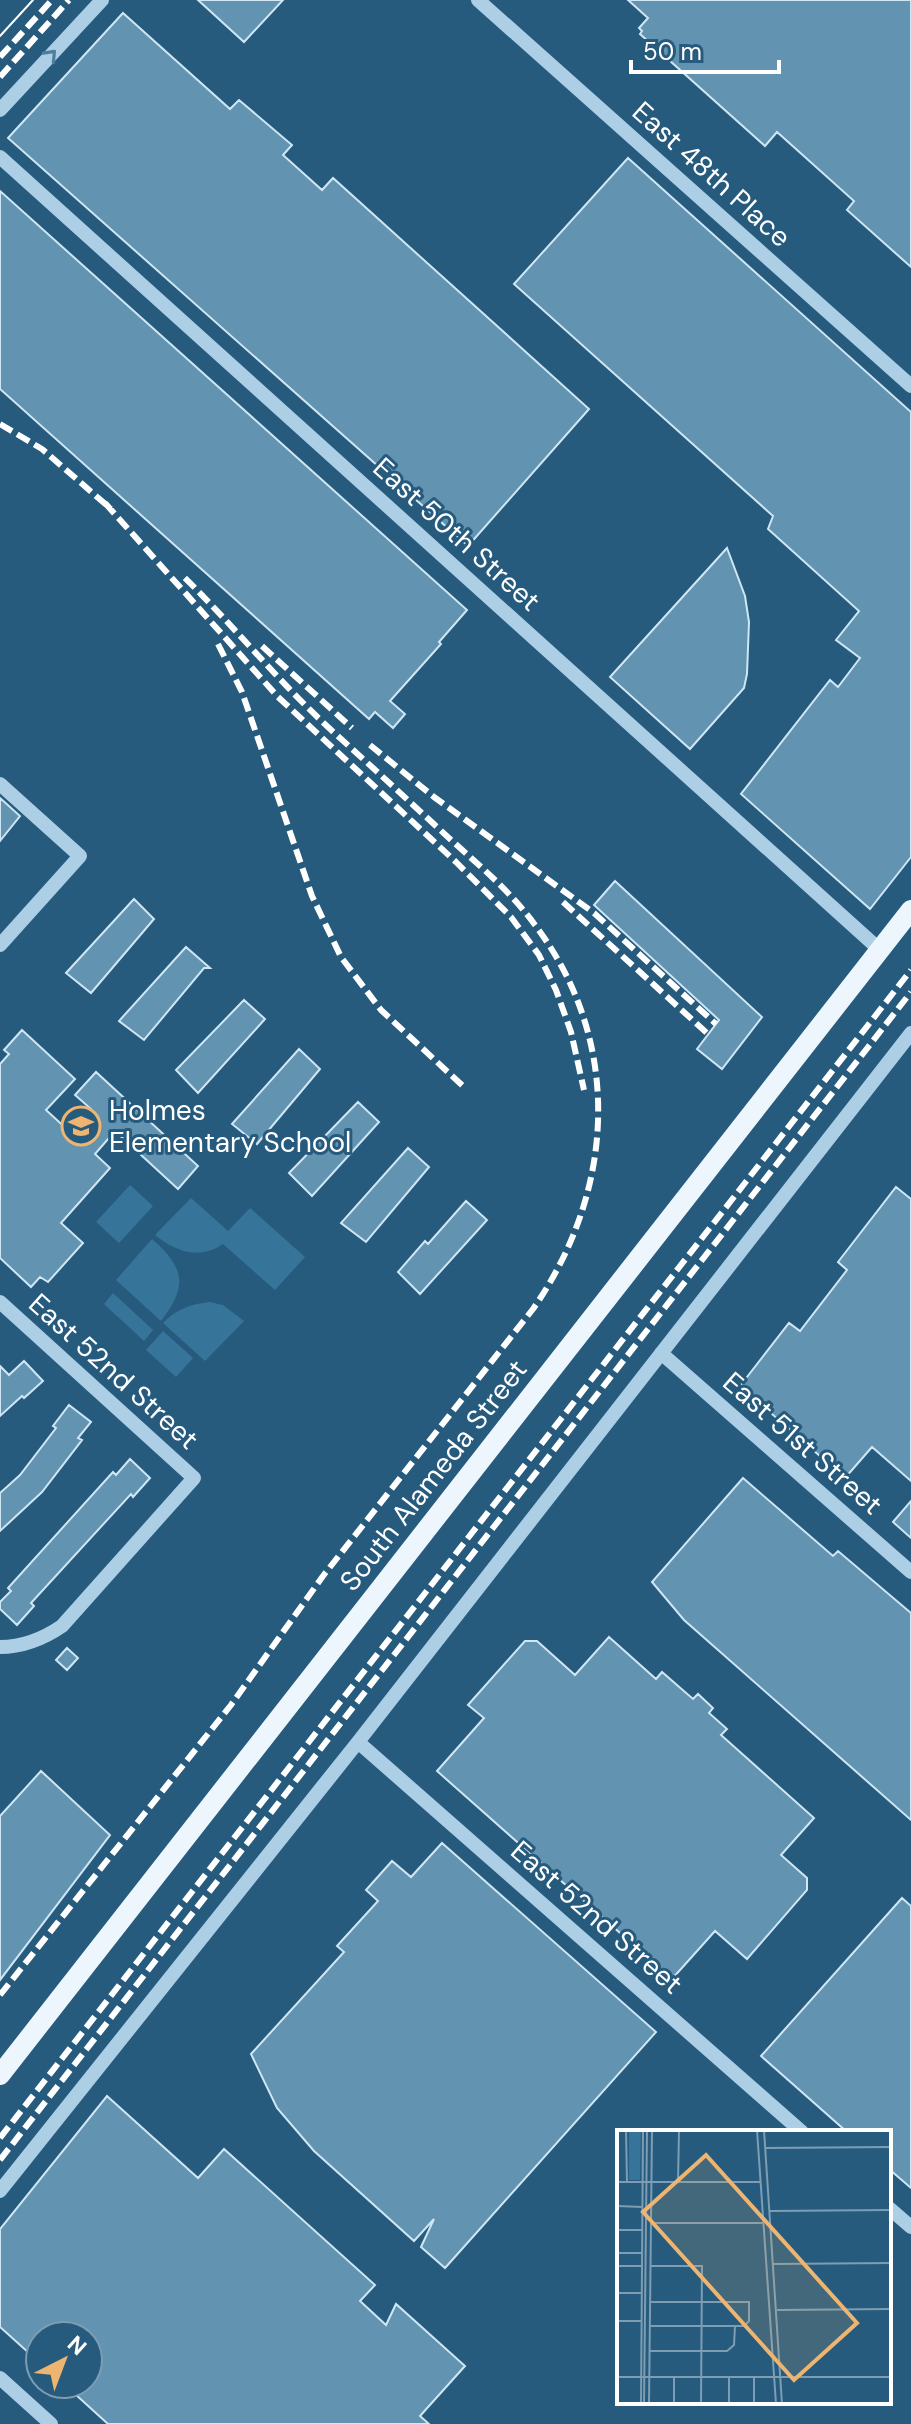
<svg xmlns="http://www.w3.org/2000/svg" width="911" height="2424" font-family="'DM Sans',sans-serif">
<style>
.green{fill:#37749a}
.building{fill:#6293b1;stroke:#cfe6f4;stroke-width:2}
.lines{fill:none;stroke-linecap:round;stroke-linejoin:round}
.minor{stroke:#accfe5;stroke-width:14}
.major{stroke:#edf6fd;stroke-width:20}
.tram{stroke:#fff;stroke-width:2}
.rail{stroke:#fff;stroke-width:6;stroke-dasharray:14 6;stroke-linecap:butt}
.oneway{stroke:#4e7e9d}
.labels{text-anchor:middle;stroke-width:6;stroke-linejoin:round;paint-order:stroke}
.street-label{font-size:28px;fill:#fff;stroke:#265b7e}
.poi-label{font-size:28px;fill:#fff;stroke:#265b7e;text-anchor:start}
.inset-road{fill:none;stroke:#7d9db2;stroke-width:2}
.view{fill:#eeb571;fill-opacity:0.15;stroke:#eeb571;stroke-width:4}
.inset-edge{fill:none;stroke:#fff;stroke-width:4}
</style>
<rect width="100%" height="100%" fill="#265b7e"/>
<path class="green" d="M130,1185L153,1206L119,1243L96,1222Z
M191,1198L228,1231L250,1208L305,1257L275,1290L223,1244C199,1260 176,1252 155,1235Z
M152,1239C185,1268 188,1286 161,1321L116,1280Z
M113,1293L153,1330L144,1341L104,1304Z
M209,1302L223,1305L244,1321L205,1361L163,1323C175,1310 191,1304 209,1302Z
M163,1331L193,1358L176,1377L146,1350Z"/>
<path class="building" d="M198,0H283L244,42Z
M628,0H911V267L847,210L854,201L777,132L765,146L640,34L642,31L639,28L648,18Z
M123,13L230,109L239,100L292,145L283,155L322,190L333,178L589,409L468,546L8,138Z
M628,158L911,412V857L870,909L741,794L830,680L838,687L860,658L836,640L859,611L768,529L773,516L514,284Z
M0,191L467,610L439,642L441,644L390,701L405,714L393,728L375,712L369,719L0,389Z
M727,548L745,596L749,622L747,674L744,688L690,749L610,677Z
M0,798L20,816L0,841Z
M615,881L762,1017L722,1069L697,1049L719,1020L594,905Z
M134,899L154,919L91,993L66,973Z
M186,947L210,968H204L144,1040L119,1021Z
M244,1000L265,1019L198,1093L176,1070Z
M22,1030L75,1079L46,1110L70,1132L91,1109L75,1095L96,1072L198,1166L178,1189L115,1131L95,1154L110,1168L61,1223L83,1243L48,1282L40,1277L31,1287L0,1258V1064L9,1054L4,1050Z
M299,1049L320,1069L257,1144L232,1124Z
M358,1102L379,1122L312,1196L289,1173Z
M408,1148L429,1167L366,1242L341,1223Z
M896,1187L911,1199V1481L872,1447L845,1478L740,1386L789,1323L800,1331L847,1270L838,1262Z
M466,1201L487,1220L420,1294L398,1272L425,1241L428,1244Z
M24,1361L43,1381L24,1398L22,1396L0,1416V1366L9,1375Z
M69,1405L91,1422L78,1438L82,1440L42,1492L0,1531V1493L20,1475L56,1428L53,1426Z
M130,1459L150,1478L133,1497L131,1494L31,1603L34,1606L17,1625L0,1609V1602L11,1591L8,1588L113,1472L116,1475Z
M743,1478L833,1556L838,1551L911,1613V1820L684,1620L652,1582Z
M911,1501V1538L893,1522Z
M609,1637L656,1679L662,1672L693,1699L698,1694L713,1708L709,1713L727,1729L721,1735L814,1818L781,1855L807,1878V1890L747,1959L715,1931L672,1979L437,1771L484,1718L468,1705L525,1641H537L575,1675Z
M67,1648L78,1658L67,1670L56,1660Z
M41,1771L110,1835L0,1980V1816Z
M442,1843L656,2032L445,2268L421,2247L434,2219L414,2241L314,2151L277,2108L251,2054L344,1952L337,1946L378,1901L366,1890L392,1861L411,1877Z
M902,1898L911,1906V2188L889,2169V2132H847L761,2056Z
M107,2096L198,2178L224,2149L375,2285L360,2301L386,2325L396,2304L465,2366L420,2416L429,2424H108L64,2384H88V2336H40V2363L0,2327V2229Z"/>
<g class="lines">
<path class="minor" d="M478,0L911,386
M0,110L102,0
M0,157L880,950
M0,784L80,856L0,945
M0,1302L194,1478L62,1626C43,1639 23,1647 0,1647
M661,1353L911,1572
M358,1742L802,2132
M0,2191L358,1742L911,1033
M889,2208L911,2227
M0,2378L51,2424"/>
<path class="major" d="M0,2075L911,910"/>
<path class="tram" d="M0,36L33,0"/>
<path class="rail" d="M0,57L52,0
M0,77L69,0
M0,424L42,449L111,509
M105,503L278,697L456,862L511,917L539,955L556,990L571,1032L584,1090
M218,644L242,692L312,896L341,957L381,1010L464,1087
M262,646L352,728
M370,745L434,797L594,913L716,1024
M563,902L708,1034
M0,1995L231,1705L323,1576L533,1309C615,1191 624,1043 535,925C511,892 480,866 450,839C410,802 370,765 329,728C277,680 233,625 182,575
M0,2138L911,970
M0,2160L911,992"/>
</g>
<defs><path id="oneway-chevron" d="M-2-3.5L2.5 0L-2 3.5" fill="none" stroke-width="1.6" stroke-linecap="round" stroke-linejoin="round" transform="scale(2)"/></defs>
<use class="oneway" href="#oneway-chevron" transform="translate(51 55) rotate(-47)"/>
<defs>
<g id="school-ring" transform="scale(2)"><circle r="9.5" fill="#265b7e" stroke="#eeb571" stroke-width="1.5"/><path d="M0-5L7-2L0 1L-7-2ZM-4 1L0 2.5L4 1V4Q0 6-4 4Z" fill="#eeb571"/></g>
</defs>
<g fill-rule="evenodd">
<use href="#school-ring" x="81" y="1126"/>
</g>
<g class="labels">
<g class="street-label">
<text transform="translate(712 174) rotate(42)" y="10">East 48th Place</text>
<text transform="translate(457 534) rotate(42)" y="10">East 50th Street</text>
<text transform="translate(114 1371) rotate(42)" y="10">East 52nd Street</text>
<text transform="translate(803 1443) rotate(41)" y="10">East 51st Street</text>
<text transform="translate(433 1475) rotate(-52)" y="10">South Alameda Street</text>
<text transform="translate(597 1917) rotate(41)" y="10">East 52nd Street</text>
</g>
<g class="poi-label">
<text x="109" y="1120">Holmes<tspan x="109" dy="32">Elementary School</tspan></text>
</g>
</g>
<g transform="translate(617 2130)">
<rect width="274" height="274" fill="#265b7e"/>
<path d="M24,0L23,50H12V1Z" fill="#37749a"/>
<path class="inset-road" d="M9,0L10,52M140,0L159,274M147,0L165,274M148,18L274,17M0,52H143M61,52L62,0M0,76L26,77M153,81L274,80M33,93H146M0,100H25M0,123H25M156,134L274,133M0,136H25M33,136H85L84,274M0,163H25M160,180L274,179M0,191H25M33,196H127L132,191V172H33M32,221H110L117,215L118,196M0,247H274M24,274L26,0M27,274L30,0M32,274L35,0M57,274V246M112,274V247M137,274V247"/>
<path class="view" d="M89,25L240,193L177,250L26,82Z"/>
<rect width="274" height="274" class="inset-edge"/>
</g>
<g transform="translate(64 2360) rotate(42)"><circle r="38" fill="#265b7e" stroke="#7d9db2" stroke-width="2"/>
<path d="M0-6L14 30L0 20L-14 30Z" fill="#eeb571"/>
<text y="-12" font-size="22" font-weight="bold" text-anchor="middle" fill="#ffffff">N</text>
</g>
<path d="M631 60v12h148v-12" fill="none" stroke="#ffffff" stroke-width="4"/>
<text x="643" y="60" font-size="24" fill="#ffffff" stroke="#265b7e" stroke-width="6" paint-order="stroke">50 m</text>
</svg>
